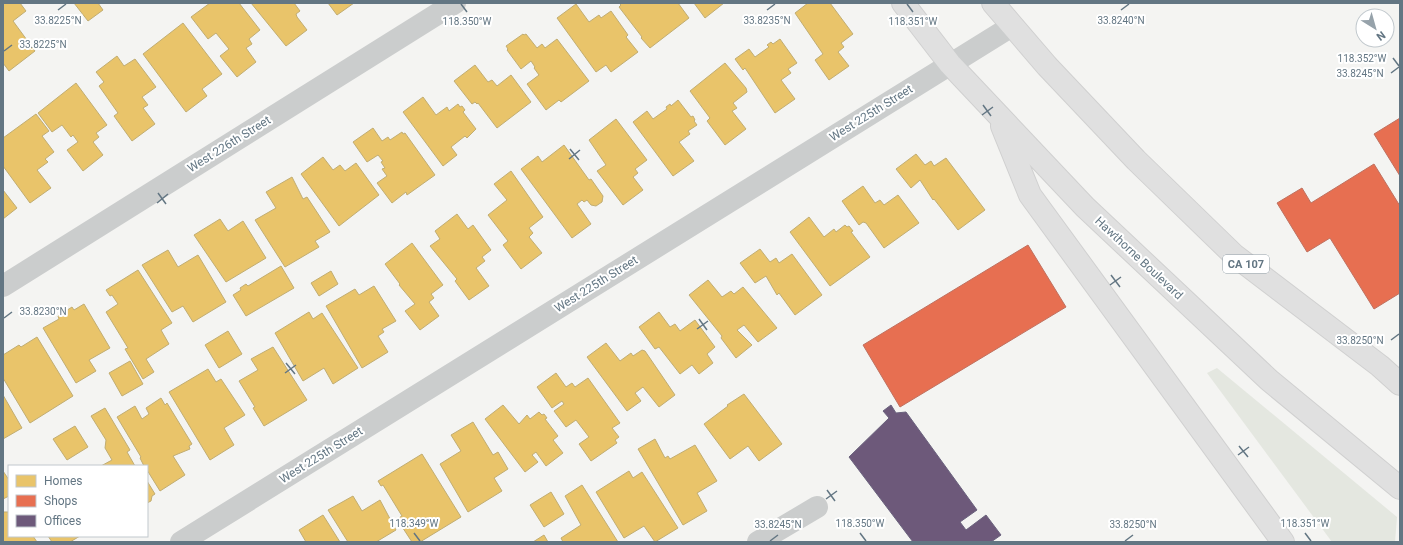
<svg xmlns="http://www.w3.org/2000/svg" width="1403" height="545" font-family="Roboto,sans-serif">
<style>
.green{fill:#e4e7e0}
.homes{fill:#e9c46a;stroke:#c1ad72}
.shops{fill:#e76f51;stroke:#bf7160}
.offices{fill:#6d597a;stroke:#6a627d}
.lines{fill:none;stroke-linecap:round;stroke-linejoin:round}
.primary-casing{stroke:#d0d0d0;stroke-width:24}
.street{stroke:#cbcdcd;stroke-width:22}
.primary{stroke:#e0e0e0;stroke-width:22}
.ticks{fill:none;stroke:#637683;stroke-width:1.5}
.labels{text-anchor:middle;stroke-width:4;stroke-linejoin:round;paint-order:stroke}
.shield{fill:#fff;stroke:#929fa8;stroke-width:1}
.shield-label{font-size:11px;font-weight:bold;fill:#637683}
.street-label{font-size:12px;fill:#637683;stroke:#fff}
.ticks-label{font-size:10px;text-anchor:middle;fill:#637683;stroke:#fff;stroke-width:4;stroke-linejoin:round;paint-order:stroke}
</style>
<rect width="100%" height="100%" fill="#f4f4f2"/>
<path class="green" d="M1217,368L1397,517L1395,542H1332L1207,373Z"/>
<path class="homes" d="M3,3H20L26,11L13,21L35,51L9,71L3,63Z
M74,3H98L103,10L88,21Z
M210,3H239L260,30L249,39L252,44L246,48L256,62L237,77L220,56L229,49L216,33L208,39L191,17Z
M251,3H294L300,11L296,14L297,17L307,30L286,46Z
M328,3H354L337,15Z
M619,3H678L689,18L650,48L641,38L642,37L619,7L621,5Z
M694,3H724L705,18Z
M808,3H830L853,34L841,43L844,47L838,52L849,66L829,80L815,60L823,54L795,13Z
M576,4L589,22L599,15L601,18L611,11L628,35L626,37L638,52L611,72L606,65L596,72L557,18Z
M183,23L222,74L202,89L207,96L186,112L143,54Z
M523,34L524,35L526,34L537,48L542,44L545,48L557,39L589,81L561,102L559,100L546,110L527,84L539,75L534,68L535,67L531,61L521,69L507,50L508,49L506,46Z
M780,39L797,63L788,69L791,73L781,80L795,99L775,113L745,68L743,70L735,59L749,49L755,57L769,47L767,45L771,42L773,44Z
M117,56L124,66L135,59L156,87L142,97L148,105L143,108L155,124L132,141L114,116L118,113L99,86L104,82L96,72Z
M725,63L746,88L747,92L733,103L737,108L732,111L746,129L725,145L707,121L710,118L690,91Z
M475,65L488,82L492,80L497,86L511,75L531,102L497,128L478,103L477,104L475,102L472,104L454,81Z
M76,83L107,125L96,133L99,137L93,142L103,155L83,171L67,150L78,142L73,135L71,137L62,125L52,132L38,113Z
M423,97L436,115L447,107L449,111L458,104L460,107L462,106L465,110L463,112L476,129L467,138L465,136L451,147L457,155L443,166L403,112Z
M678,100L691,117L693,116L695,120L694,121L697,125L688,131L690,134L679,142L694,161L673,176L633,122L647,111L653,119L667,109L666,107L670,104L671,106Z
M36,114L49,131L42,136L54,152L45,159L48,162L37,170L51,188L30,203L3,166V138Z
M616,119L647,160L635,169L638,173L633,177L643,190L623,205L597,171L606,165L589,140Z
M373,128L382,141L388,137L390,140L402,132L403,134L405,133L435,175L407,195L406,192L392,203L377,183L387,176L382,169L385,168L381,162L383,161L378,155L367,162L353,142Z
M564,145L589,180L591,179L603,196L602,202L596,206L591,205L587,200L584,202L582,200L577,204L591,224L572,238L521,169L538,156L542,162Z
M916,154L925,165L931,161L934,166L946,158L985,210L958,230L934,199L933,200L920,180L911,188L896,169Z
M323,157L333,170L340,165L345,171L356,163L379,195L339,226L301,174Z
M511,171L543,217L529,228L533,233L529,237L542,253L521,269L503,245L508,241L488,215L507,200L494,184Z
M292,177L303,199L307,197L330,232L315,241L319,247L285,267L255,220L276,208L266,192Z
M863,186L875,203L880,200L884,205L898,195L919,223L884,248L866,223L863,222L859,225L842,201Z
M3,190L17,208L3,219Z
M457,214L468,229L473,225L491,250L482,257L485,261L476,268L489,286L469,300L455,281L457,279L430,246L440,239L435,231Z
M809,217L824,237L834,229L836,232L845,225L847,227L849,226L853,231L851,232L870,257L830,286L790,232Z
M220,219L228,231L243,221L266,258L226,282L194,235Z
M412,243L443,285L431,294L434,298L429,302L439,316L420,330L405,311L415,304L399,285L400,284L385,264Z
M760,249L770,262L776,258L779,263L792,254L822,295L795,315L779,293L777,295L766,276L755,283L740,263Z
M168,250L178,267L198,255L226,302L193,322L183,306L172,312L142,265Z
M281,266L294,288L246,316L233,295L241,290L240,288L246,284L248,286Z
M138,270L172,323L161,330L169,344L146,359L154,372L143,379L125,349L128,348L106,312L118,304L112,295L110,296L106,290Z
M331,271L338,284L319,296L311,283Z
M708,280L722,297L731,291L734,294L743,287L777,328L758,342L744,325L737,330L752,345L736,358L721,338L722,336L689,295Z
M374,286L396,321L382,329L384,332L378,336L388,352L362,368L326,306L355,289L359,295Z
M84,304L110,348L89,360L96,371L76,383L43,328L59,319L58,316L72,307L74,310Z
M309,312L313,319L322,313L358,368L333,384L324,368L303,381L275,333Z
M659,312L670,327L675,324L680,331L695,320L715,347L707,354L713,363L699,374L692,365L680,374L659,347L655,349L639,327Z
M228,331L242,354L219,368L205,345Z
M37,337L73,396L30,423L3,378V355L19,345L21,347Z
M606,343L620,361L631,353L633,356L642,350L645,351L675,395L659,407L643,387L635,393L641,401L627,411L587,357Z
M273,347L307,400L264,426L253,408L255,407L239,381L258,370L251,359Z
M130,361L143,384L122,396L109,373Z
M208,369L216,382L221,379L245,415L224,428L234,445L210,460L169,392Z
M556,373L566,387L572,383L575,387L588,378L620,423L612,428L619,437L615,440L617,443L591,461L579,444L589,437L576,420L566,427L554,411L564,404L562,401L552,408L537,387Z
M744,394L782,444L759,461L748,446L730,459L704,424L728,406L727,405Z
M3,395L22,428L3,439Z
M161,398L165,405L167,403L192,444L189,446L190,449L173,456L185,475L160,491L147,470V466H144L140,458L141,457L117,417L135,406L142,419L149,414L146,408Z
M503,405L519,424L527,415L530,419L539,412L542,415L544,414L547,418L545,419L558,436L553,440L563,453L546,466L536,452L532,455L538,462L525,472L485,419Z
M105,408L130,450L127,452L135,466H101L112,460L105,448L106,440L91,416Z
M473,422L493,455L498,452L508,469L494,478L502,491L468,512L440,464L461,451L451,435Z
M75,426L88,447L67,460L53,439Z
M655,439L665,458L668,456L670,459L695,445L717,481L697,493L707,511L683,525L638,449Z
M422,454L461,517L420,542H412L397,519L402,516L383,485L381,486L378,481Z
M3,471L9,480V496L3,499Z
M629,471L633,478L642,472L678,528L655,542L644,526L624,538L596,492Z
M147,481L155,494L152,496L151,501L147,503Z
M582,485L618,542H563L561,538L581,525L565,496Z
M551,492L564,514L544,527L530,505Z
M353,496L362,511L380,500L396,530L376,542H348L328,510Z
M3,512H9V536H33L37,542H3Z
M323,515L340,542H306L299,530Z
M544,535L548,542H533Z
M48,536H80L70,542H52Z"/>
<path class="shops" d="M1400,118V176L1374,134Z
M1374,164L1400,206V293L1374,309L1330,238L1307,252L1277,203L1302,188L1311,203Z
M1028,245L1066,307L900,407L863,345Z"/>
<path class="offices" d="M891,405L896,413L906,412L977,510L960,522L966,530L986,515L1001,535L991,542H913L849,457L889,418L883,411Z"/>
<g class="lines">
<g class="primary-casing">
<path id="primary" d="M903,3L950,64L1085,207L1269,380L1400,488
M993,3L1047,66L1136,160L1234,255L1380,366L1400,384
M1002,126L1030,195L1283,542"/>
</g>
<path class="street" d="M3,286L455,3
M181,542L1012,26
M758,542L817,507"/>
<use href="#primary" class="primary"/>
</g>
<path class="ticks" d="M461,4L467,12M907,4L913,12M58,10L66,4M767,10L775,4M1121,10L1129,4M4,51L12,45M1393,58L1399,66M1391,73L1399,67M983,105L991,116M982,115L993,107M570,149L579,160M569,159L580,150M158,193L166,204M157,203L168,194M1111,275L1120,287M1110,285L1121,277M4,318L12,312M699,319L707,330M697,329L708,321M1391,340L1399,334M286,363L295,374M285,373L296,365M1239,446L1248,457M1238,455L1249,447M827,490L835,501M826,499L837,491M414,533L420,541M860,533L866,541M1305,533L1311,541M770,541L778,535M1125,541L1133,535"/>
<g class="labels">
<rect class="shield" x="1223" y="255" width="46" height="18" rx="3"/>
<g class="shield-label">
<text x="1246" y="268">CA 107</text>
</g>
<g class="street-label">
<text transform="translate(871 113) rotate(-32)" y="4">West 225th Street</text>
<text transform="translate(229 144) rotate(-32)" y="4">West 226th Street</text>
<text transform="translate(1139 258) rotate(43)" y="4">Hawthorne Boulevard</text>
<text transform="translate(596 284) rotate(-32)" y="4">West 225th Street</text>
<text transform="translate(321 455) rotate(-32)" y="4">West 225th Street</text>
</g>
</g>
<g class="ticks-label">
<text x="58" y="24">33.8225°N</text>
<text x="767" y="24">33.8235°N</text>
<text x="1121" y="24">33.8240°N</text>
<text x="467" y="25">118.350°W</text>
<text x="913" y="25">118.351°W</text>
<text x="43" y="48">33.8225°N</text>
<text x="1362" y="62">118.352°W</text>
<text x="1360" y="77">33.8245°N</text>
<text x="43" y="315">33.8230°N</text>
<text x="1360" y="344">33.8250°N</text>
<text x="414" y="527">118.349°W</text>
<text x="860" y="527">118.350°W</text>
<text x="1305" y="527">118.351°W</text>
<text x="778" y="528">33.8245°N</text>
<text x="1133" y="528">33.8250°N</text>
</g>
<rect width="1403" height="545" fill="none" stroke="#637683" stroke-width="8"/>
<rect x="8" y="465" width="140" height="72" fill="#ffffff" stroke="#c1c8cd"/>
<rect x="16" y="475" width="20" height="12" fill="#e9c46a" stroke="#c1c8cd"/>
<text x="44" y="485" font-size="12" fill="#637683">Homes</text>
<rect x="16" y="495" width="20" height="12" fill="#e76f51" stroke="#c1c8cd"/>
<text x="44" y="505" font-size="12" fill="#637683">Shops</text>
<rect x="16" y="515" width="20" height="12" fill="#6d597a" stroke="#c1c8cd"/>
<text x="44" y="525" font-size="12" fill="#637683">Offices</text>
<g transform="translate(1375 28) rotate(143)"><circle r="19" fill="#ffffff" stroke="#c1c8cd"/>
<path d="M0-3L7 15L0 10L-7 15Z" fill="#96a2aa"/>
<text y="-6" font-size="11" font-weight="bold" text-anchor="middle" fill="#637683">N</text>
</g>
</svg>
